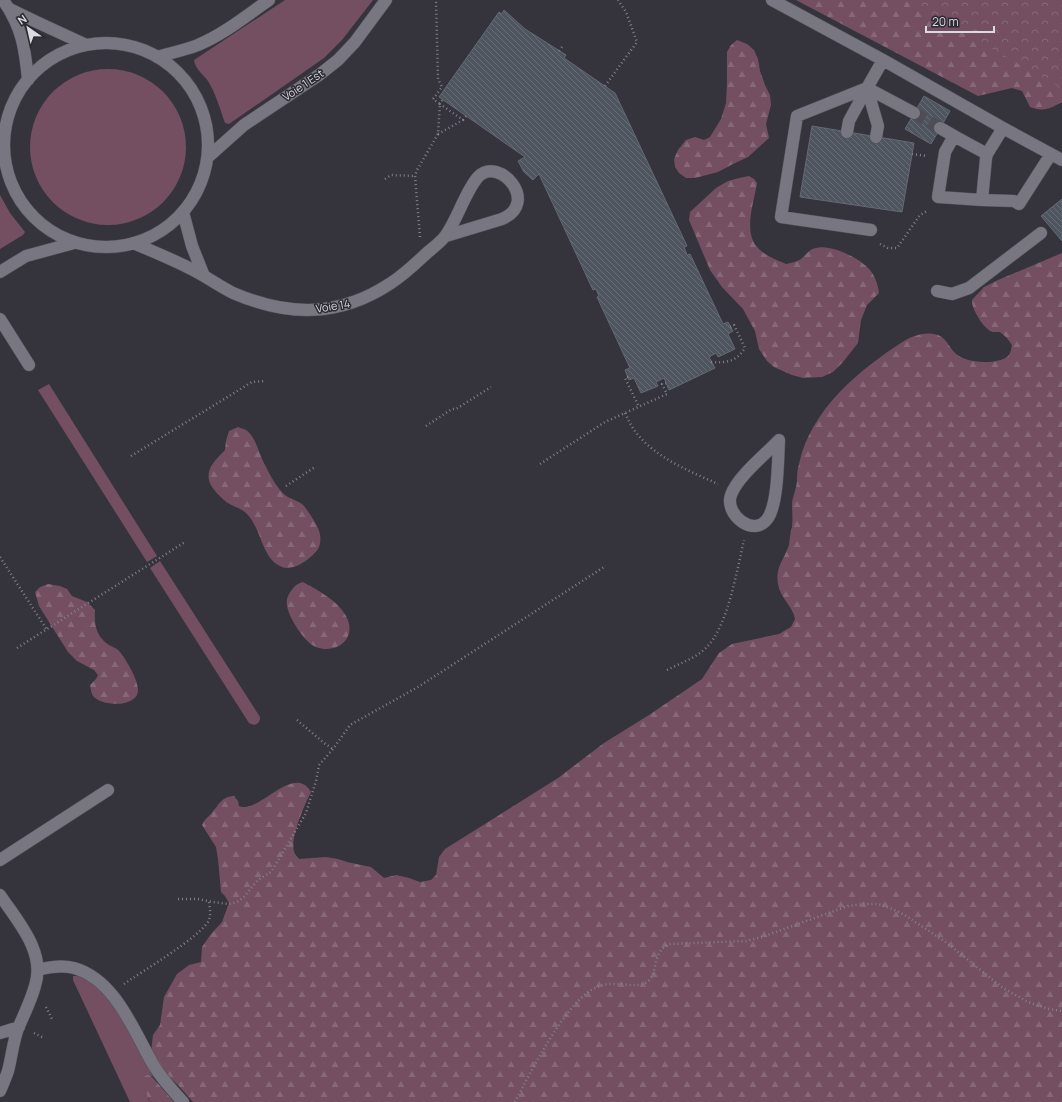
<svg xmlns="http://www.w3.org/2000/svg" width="1062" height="1102" font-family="Manrope,sans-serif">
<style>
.green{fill:#744f62}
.forest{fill:url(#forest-firs)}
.park{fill:url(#park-crowns)}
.building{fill:url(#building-back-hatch);stroke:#636973}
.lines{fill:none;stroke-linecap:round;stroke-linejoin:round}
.minor-tunnel{stroke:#4e4d56;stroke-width:12;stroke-dasharray:12 6;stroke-linecap:butt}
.minor-casing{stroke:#515059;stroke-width:13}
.path{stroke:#828189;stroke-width:2.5;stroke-dasharray:1 3;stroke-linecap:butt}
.minor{stroke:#777681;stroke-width:12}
.labels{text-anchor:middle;stroke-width:3;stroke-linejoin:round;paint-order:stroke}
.street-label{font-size:11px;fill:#dbdae1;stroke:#2b2a33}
</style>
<defs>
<pattern id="forest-firs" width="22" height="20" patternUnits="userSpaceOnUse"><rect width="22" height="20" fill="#744f62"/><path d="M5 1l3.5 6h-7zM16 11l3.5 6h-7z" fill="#876878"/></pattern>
<pattern id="park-crowns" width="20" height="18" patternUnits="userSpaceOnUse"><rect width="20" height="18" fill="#744f62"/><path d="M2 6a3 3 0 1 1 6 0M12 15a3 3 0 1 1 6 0" fill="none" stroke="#876878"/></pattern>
<pattern id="building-back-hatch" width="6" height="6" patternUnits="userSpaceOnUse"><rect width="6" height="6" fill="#4f555e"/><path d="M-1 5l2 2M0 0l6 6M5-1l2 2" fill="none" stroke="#686d75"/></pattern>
</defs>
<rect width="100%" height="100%" fill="#35343d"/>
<path class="green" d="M285,0H373L342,40L324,58L229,124L225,123C220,109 216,94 208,81C203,74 195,69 194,60Z
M30 147a78 78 0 1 1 156 0a78 78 0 1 1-156 0Z
M0,195L10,213L25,232L23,235L0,249Z
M49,384L157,556L147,562L38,390Z
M160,561L260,717C260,722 258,724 254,725L249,723L150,568Z
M73,976H77L86,979L108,996L130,1031L153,1077L149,1075L148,1099L150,1102H130L73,980Z"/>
<path class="forest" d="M796,0H1062V102C1049,109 1044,112 1030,107L1022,91L1012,88L978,96Z
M737,40L747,44L754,50L758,59L760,71L765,85L770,95L771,105L766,124L769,138L748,157L733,164L718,172L695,178H686L679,173L675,167L674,159L678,150L686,140L695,137L704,140L710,137L721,119L726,103L727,83V52L731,45Z
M749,176L754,179L757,183C754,203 742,233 759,249C766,256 777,260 786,264C791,263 796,262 801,259C806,255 809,249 816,248C831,244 860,258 870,270C875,276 878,285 879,293L867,305L861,320L858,343L843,362L833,372L822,377L803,378L792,375L774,367L767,361L759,349L755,331L743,309L722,287L710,270L689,220L690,212L716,188L728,181L739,178Z
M1062,253V1102H193L178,1085L167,1075L151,1052L153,1035L160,1025L164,997L177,974L189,965L201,962L202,947L211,934L222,922L229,903L225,896L221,892L218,859L216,847L202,825C206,817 209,817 214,810C221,802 222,797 234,796L238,801L239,806C241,807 243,807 245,807C265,806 295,765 311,792C305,804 288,841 295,854C296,856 298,857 299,859L326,857L338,859L347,862L371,867L384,878L396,875L409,878L420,882L431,880L436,875L439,857L445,849L558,778L604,743L649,715L702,679L719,653L732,644L779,634L791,627L795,619C793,606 780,598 778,584C775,567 784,560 789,545C790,539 790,532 792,527C793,519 792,511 792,503C793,496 796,489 797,482C797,476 797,470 799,464C811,409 859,370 904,341C914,335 927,331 938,335C948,339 950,351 959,356C969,363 998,365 1008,356C1011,353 1011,349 1012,345L1007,338L1000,332C998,332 995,332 993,332C984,330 971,308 972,300L984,287L998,280Z
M238,427C240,428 244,429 246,430C255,436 258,450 262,459C267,469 276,488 285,495C290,499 299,501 303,505C307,509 318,526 319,531C321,536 321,544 318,549C312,558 293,572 282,567C261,559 262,528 246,513C241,508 234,507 228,503C222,499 210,487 209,480C206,467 218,458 225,450L226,441L229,431Z
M303,582C319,591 337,600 346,616C358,638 337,655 316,647C305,643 288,617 287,605C286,600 288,595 291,591C294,586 298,583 303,582Z
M48,584L60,586L67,589L72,596L87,602L95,610C94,624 96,637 109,645C112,647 117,648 119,651C126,659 137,678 138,689C139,708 102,707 93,696C91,693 91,689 90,685L96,679L98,675L94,670L77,661L68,652L39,606L35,592L40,587Z
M149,1075L153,1078L174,1102H150L141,1082L144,1076Z"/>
<path class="park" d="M904,0H1062V88Z"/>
<path class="building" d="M504,10L525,29L566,55L564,58L615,93L687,246L684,247L687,255L690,254L723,324L728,322L733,331L728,334L735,349L718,357L716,353L709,357L715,368L669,390L664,378L656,382L658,386L641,393L634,378L629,380L625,370L630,368L597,297L599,296L596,289L593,290L539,174L533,180L524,172L518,161L525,157L439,97L499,12L502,14Z
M924,96L950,111L931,144L905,129Z
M812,126L914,143L902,212L800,197Z
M1062,199V241L1041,216Z"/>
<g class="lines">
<path class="minor-tunnel" d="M914,113L940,128"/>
<g class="minor-casing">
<path id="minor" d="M3,0C22,27 25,48 28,80
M772,0L883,60L1003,128L1062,160
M8,8C33,21 59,32 84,44
M4 145a102 102 0 1 1 204 0a102 102 0 1 1-204 0Z
M157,57C171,53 185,50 198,45C224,34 246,16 269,0
M883,60L867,88L914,113
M867,88L797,116L781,217L871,230
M867,88L878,126L876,137
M940,128L954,136
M847,132L849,121L867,88
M987,154L954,136L945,152L938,197L982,200L986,158L987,154L1003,128
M207,158L244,125L319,75L338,60L355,42L386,0
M982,200L1014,201L1019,204L1051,154
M183,212L192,246L204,276
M133,243C157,253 182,263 204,276C214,282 223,288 233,293C289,317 340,317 391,283C405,274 416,263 428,252C434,247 442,241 446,235C458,218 465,192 478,177C498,155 541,202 502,219L446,236
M0,272L26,256L74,243
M937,291L952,294L969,288L1041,233
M0,319L29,365
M779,440C778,460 778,503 768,518C754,539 724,514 731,495C737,477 766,454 779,440Z
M0,860L108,790
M0,895C18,922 46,952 35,986C31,1000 25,1013 19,1026C13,1040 12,1056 8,1071C6,1077 3,1084 0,1091
M38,970C49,967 62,965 74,968C116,980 134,1032 154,1066C162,1079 172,1090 183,1102
M0,1033L19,1027"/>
</g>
<path class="path" d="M559,51L562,47
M605,86L637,42L626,12L618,0
M463,120L466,116
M438,134L463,120L440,104L443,99
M912,154L927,156
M385,179L391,175L415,176
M420,237L415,176L417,170L438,134L440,104L433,99L442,87L438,79L436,0
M880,244L888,248H897L920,215L927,211
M711,362C726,363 736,362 745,348L734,325L730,327
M628,377L625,378L639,407
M625,413C629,421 632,428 638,435C657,458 691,472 718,484
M426,426L452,409H456L491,387
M131,456L252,382L266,381
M540,464L605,422L667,394L662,384L666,383
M286,486L315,467
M0,557L47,630
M17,648L185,542
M667,670C681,663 696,658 707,647C728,625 737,570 744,540
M297,720L324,743L333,749
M178,899H198L213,902L229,904L237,902L243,898L258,880L271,872L283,852L306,813L316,781L319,765L333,749L350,725L418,687L604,567
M124,984C141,972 202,936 209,920C211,914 210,908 209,902
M46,1007L52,1019
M34,1033L44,1038
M515,1102C530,1073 567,999 597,987C614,979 636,990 647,982C656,976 654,960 660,952C662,948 666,946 669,944L746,941L762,937L848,906L863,904H878L890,908L903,914L947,943L1003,988L1028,1002L1049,1009L1062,1011"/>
<use href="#minor" class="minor"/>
</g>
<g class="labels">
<g class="street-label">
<text transform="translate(303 85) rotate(-34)" y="4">Voie 1 Est</text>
<text transform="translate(333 306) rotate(-9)" y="4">Voie 14</text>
</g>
</g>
<g transform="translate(28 28) rotate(326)" stroke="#2b2a33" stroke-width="3" paint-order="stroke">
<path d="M0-3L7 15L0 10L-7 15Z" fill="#dbdae1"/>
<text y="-6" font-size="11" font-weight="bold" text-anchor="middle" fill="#dbdae1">N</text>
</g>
<path d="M926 26v6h68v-6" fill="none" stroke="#dbdae1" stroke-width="2"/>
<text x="932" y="26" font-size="12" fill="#dbdae1" stroke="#2b2a33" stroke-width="3" paint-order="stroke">20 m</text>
</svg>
